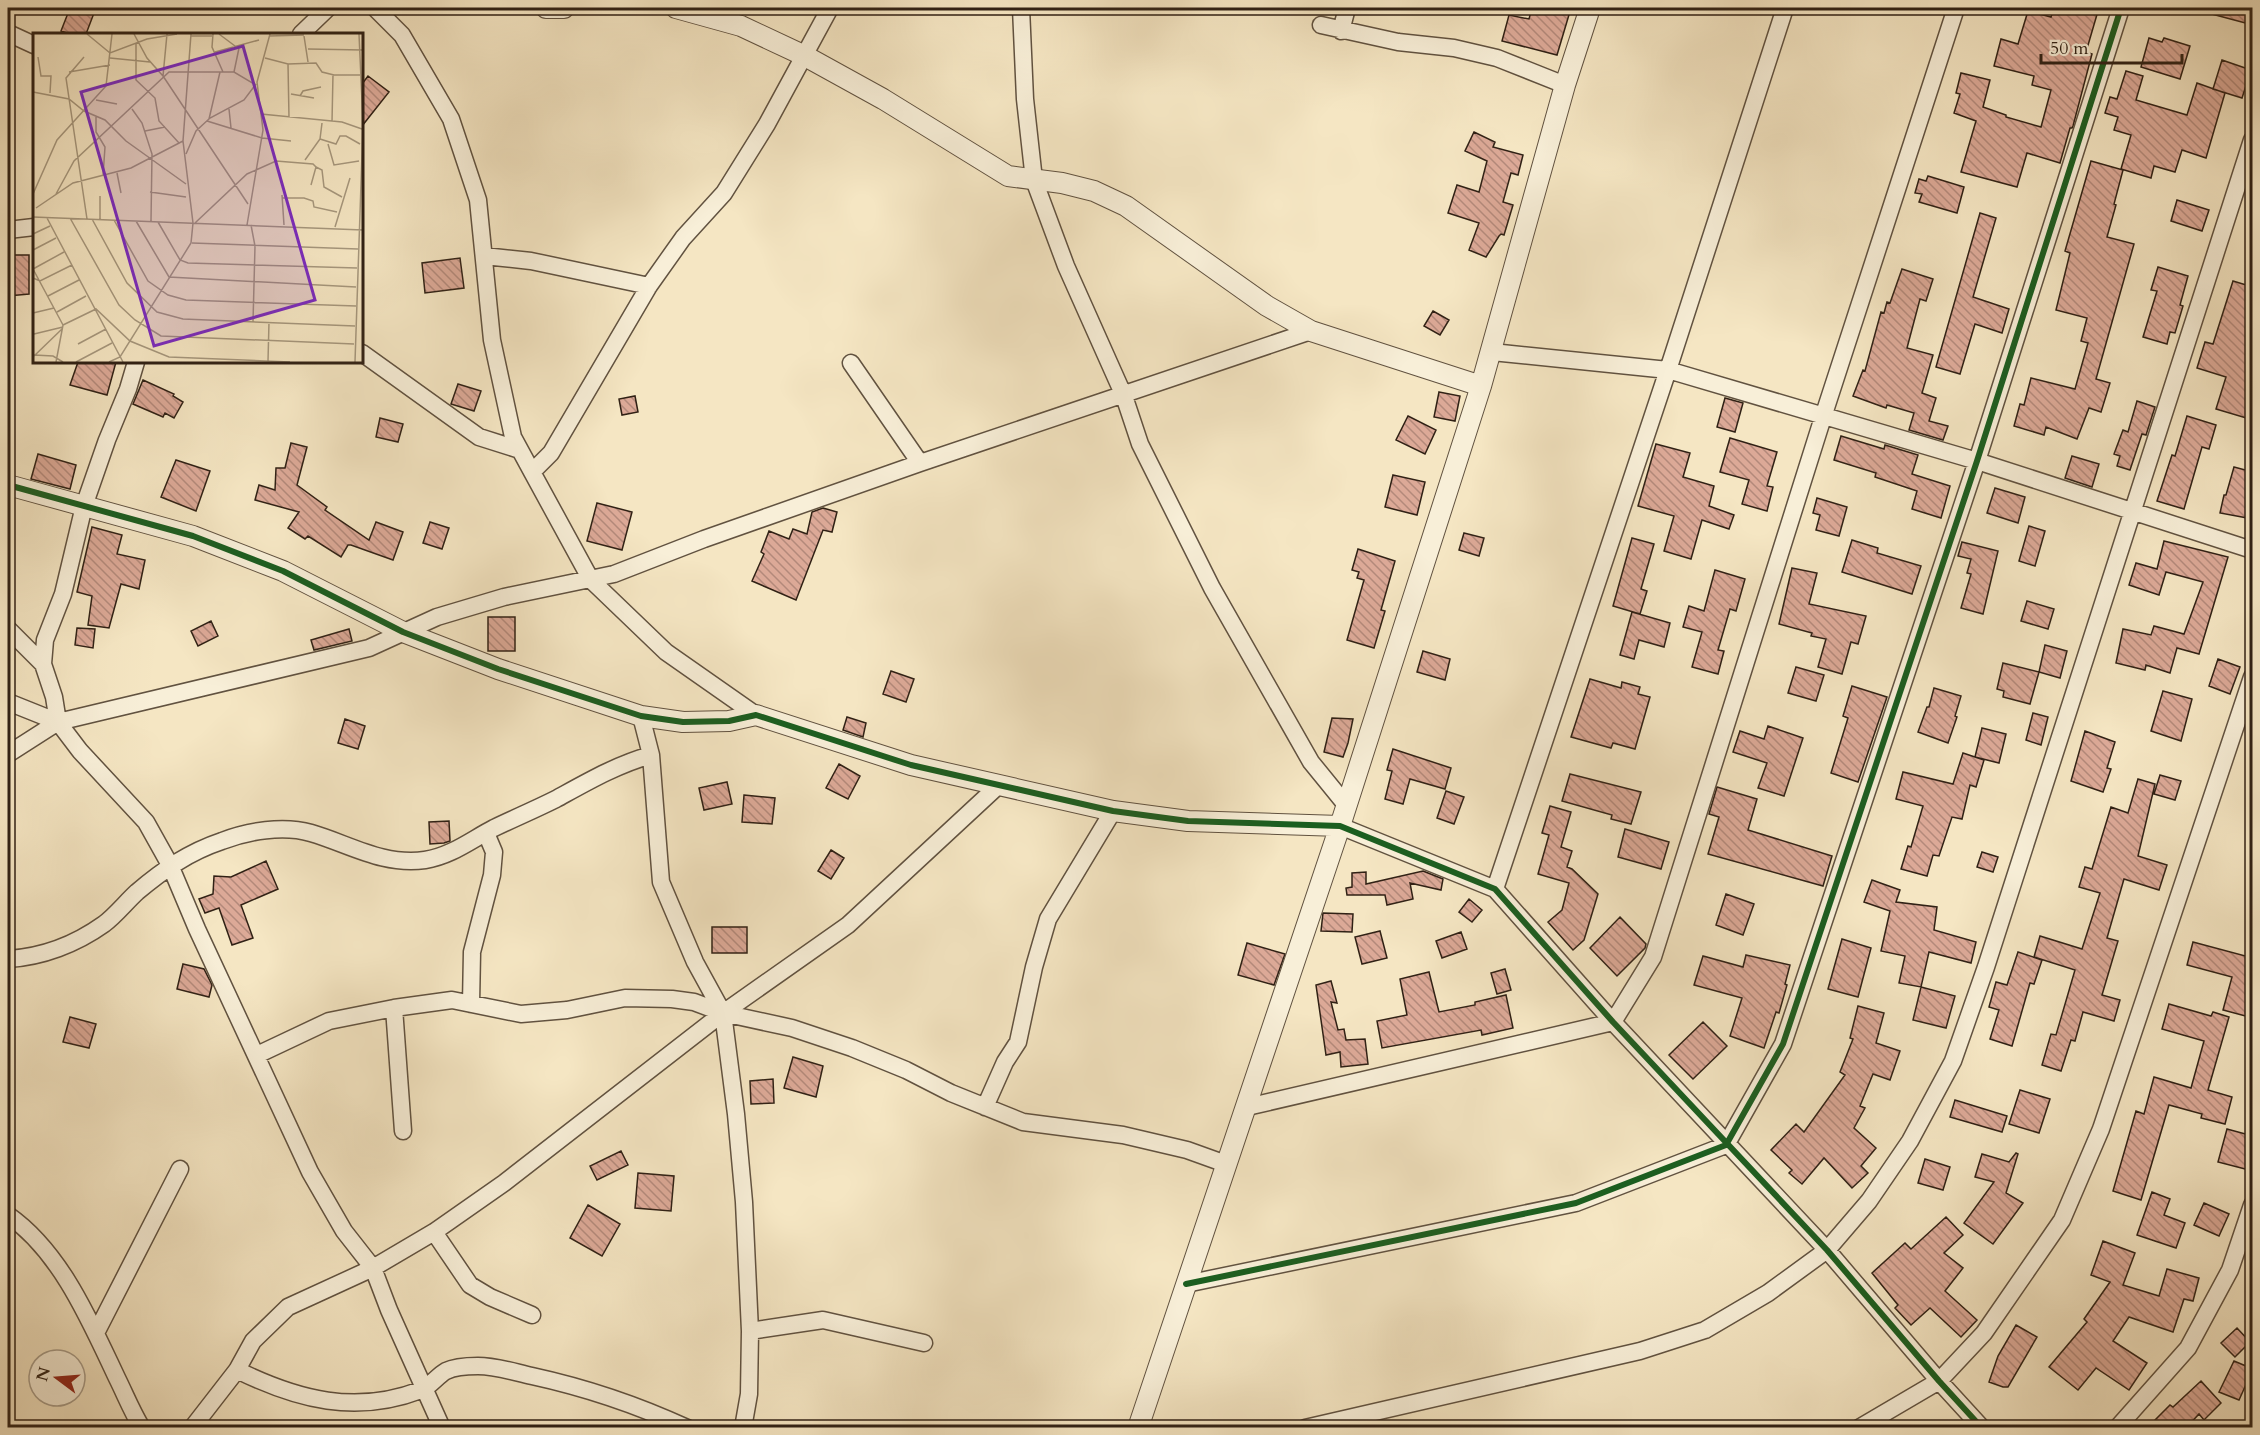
<svg xmlns="http://www.w3.org/2000/svg" width="2260" height="1435" font-family="Cardo,serif">
<style>
.building{fill:url(#building-back-hatch);stroke:#302115;stroke-width:1.5}
.lines{fill:none;stroke-linecap:round;stroke-linejoin:round}
.minor-casing{stroke:#615240;stroke-width:19}
.tertiary-casing{stroke:#615240;stroke-width:22}
.minor{stroke:#f8efd8;stroke-width:16}
.tertiary{stroke:#f8efd8;stroke-width:20}
.cycleway-casing{stroke:#f8efd8;stroke-width:10}
.cycleway{stroke:#1b5e20;stroke-width:6}
.inset-road{fill:none;stroke:#a6977d;stroke-width:1.5}
.view{fill:#7b2cbf;fill-opacity:0.15;stroke:#7b2cbf;stroke-width:3}
.inset-edge{fill:none;stroke:#302115;stroke-width:3}
</style>
<defs>
<pattern id="building-back-hatch" width="6" height="6" patternUnits="userSpaceOnUse" patternTransform="scale(1.5)"><rect width="6" height="6" fill="#dca997"/><path d="M-1 5l2 2M0 0l6 6M5-1l2 2" fill="none" stroke="#b3897a"/></pattern>
</defs>
<rect width="100%" height="100%" fill="#f5e6c3"/>
<filter id="stains"><feTurbulence type="fractalNoise" baseFrequency=".00333" numOctaves="4"/><feColorMatrix values="0 0 0 0 .2 0 0 0 0 .09 0 0 0 0 .02 0 0 0 .5 -.17"/></filter>
<radialGradient id="worn" r=".72"><stop offset=".6" stop-color="#630" stop-opacity="0"/><stop offset="1" stop-color="#630" stop-opacity=".3"/></radialGradient>
<path class="building" d="M70,8H79L94,13L86,34H70L61,31Z
M1532,8H1571L1557,55L1502,41L1509,15L1529,19Z
M2054,8H2084L2098,11L2086,52L2092,54L2073,126L2072,128H2070L2060,163L2027,153L2017,187L1961,172L1976,121L1954,113L1960,94L1956,93L1961,73L1990,80L1983,107L2006,115V117L2041,127L2051,90L2032,85L2034,76L1994,66L2001,39L2018,44L2028,11L2051,17Z
M2205,8H2253V25L2204,12Z
M2149,38L2162,42L2164,38L2190,46L2180,79L2141,67Z
M2222,60L2251,70L2242,98L2213,89Z
M2126,71L2143,76L2136,100L2187,115L2197,83L2225,93L2206,158L2182,150L2175,172L2154,166L2151,178L2121,169L2131,135L2114,130L2118,117L2105,113L2110,97L2117,99Z
M368,76L389,92L362,126V84Z
M1474,132L1495,142L1493,147L1523,155L1518,175L1511,173L1503,202L1513,205L1504,235L1501,234L1499,236L1486,257L1469,250L1479,223L1448,213L1457,185L1479,192L1487,161L1465,151Z
M2091,161L2123,170L2114,204L2116,205L2107,237L2134,244L2096,379L2110,383L2101,412L2089,408L2077,439L2046,427L2044,435L2014,426L2020,404L2024,405L2031,378L2075,389L2088,343L2081,341L2087,318L2056,310L2070,253L2065,251Z
M1928,176L1964,187L1957,213L1919,202L1922,194L1915,193L1919,179L1926,181Z
M2177,200L2209,210L2202,231L2171,221Z
M1980,213L1996,218L1973,297L2009,309L2002,333L1975,324L1960,374L1936,367Z
M8,255H29V294L8,296Z
M460,258L464,288L425,293L422,263Z
M2158,267L2188,276L2180,305L2183,306L2175,333L2170,332L2167,344L2143,337L2157,291L2151,290Z
M1902,269L1933,279L1926,301L1920,299L1907,348L1933,355L1922,393L1936,398L1929,421L1948,426L1943,440L1909,430L1914,413L1887,405L1886,408L1853,396L1863,370L1865,371L1881,312L1884,313L1887,302L1890,303Z
M2233,281L2253,287V420L2216,409L2226,377L2197,368L2205,342L2213,344Z
M1433,311L1449,320L1440,335L1424,326Z
M78,362H116L107,395L70,385Z
M143,380L174,394L173,396L183,402L174,418L165,413L163,417L133,404Z
M458,384L481,391L474,411L451,404Z
M1439,392L1460,396L1455,421L1434,417Z
M635,396L638,412L622,415L619,399Z
M1725,398L1743,403L1735,432L1717,427Z
M2137,401L2155,407L2146,435L2142,434L2130,470L2117,466L2120,456L2114,454L2123,430L2128,432Z
M1408,416L1436,430L1425,454L1396,440Z
M2187,416L2216,425L2209,449L2202,447L2184,509L2157,501L2172,455L2175,456Z
M380,418L403,424L398,442L376,437Z
M1841,436L1884,449L1885,445L1918,455L1912,474L1950,486L1941,518L1912,509L1917,491L1875,477L1876,473L1834,460Z
M1730,438L1777,452L1767,486L1773,487L1767,511L1742,504L1749,480L1720,472Z
M291,443L307,447L297,485L327,507L325,510L369,540L376,522L403,532L393,560L351,545H348L341,557L308,536L305,539L288,528L299,512L255,500L259,485L275,490L276,468H285Z
M1656,444L1690,453L1683,477L1714,486L1709,506L1734,515L1729,529L1702,520L1691,559L1664,551L1674,516L1638,506Z
M38,454L76,465L70,489L31,479Z
M2072,456L2099,464L2092,487L2065,478Z
M176,460L210,471L196,511L161,497Z
M2234,467L2253,472V519L2220,513L2224,495H2226Z
M1393,475L1425,482L1417,515L1385,507Z
M1995,488L2025,497L2018,523L1987,513Z
M1817,498L1847,507L1839,536L1816,530L1820,515L1813,513Z
M597,503L632,512L622,550L587,541Z
M823,508L837,512L832,532L823,530L796,600L752,581L764,554L761,552L769,531L789,539L793,529L807,534L812,512Z
M430,522L449,528L442,549L423,543Z
M2029,526L2045,531L2035,566L2019,561Z
M92,527L122,535L117,554L145,560L139,589L121,584L109,628L88,625L92,596L77,592Z
M1464,533L1484,538L1479,556L1459,550Z
M1632,538L1654,544L1641,589L1647,591L1640,614L1613,606Z
M1852,540L1878,548L1877,553L1921,566L1912,594L1842,572Z
M2164,541L2228,557L2199,654L2177,648L2170,673L2146,665L2145,670L2116,663L2123,629L2151,635L2154,626L2184,634L2203,582L2166,572L2159,595L2129,585L2136,563L2157,569Z
M1962,542L1998,551L1983,614L1961,608L1971,574L1967,573L1971,559L1958,556Z
M1358,549L1395,561L1381,610L1385,611L1374,648L1347,640L1364,580L1357,578L1359,572L1352,570Z
M1792,568L1817,573L1809,604L1866,616L1858,644L1851,642L1842,674L1818,667L1826,639L1811,636L1812,633L1779,624Z
M1715,570L1745,579L1736,611L1730,609L1718,650L1724,651L1718,674L1692,667L1702,632L1683,627L1689,606L1704,611Z
M2027,601L2054,609L2048,629L2021,621Z
M1632,612L1670,623L1664,647L1639,640L1634,659L1620,655Z
M488,617H515V651H488Z
M211,621L218,636L198,646L191,631Z
M77,628L95,629L93,648L75,645Z
M349,629L352,641L314,650L311,640Z
M2045,645L2067,651L2060,678L2039,672Z
M1423,651L1450,659L1445,680L1417,672Z
M2218,659L2240,667L2230,694L2209,686Z
M2003,663L2039,672L2030,704L2003,697L2004,691L1997,689Z
M1796,667L1824,675L1816,701L1788,693Z
M891,671L914,679L906,702L883,694Z
M1590,679L1621,688L1622,682L1640,687L1638,694L1650,697L1635,749L1613,743L1611,748L1571,737Z
M1852,686L1887,697L1858,782L1831,773L1848,718L1843,716Z
M1934,688L1961,696L1955,716L1957,717L1948,743L1918,732L1927,707H1929Z
M2163,691L2192,699L2181,741L2151,731Z
M2033,713L2048,717L2041,745L2026,740Z
M847,717L866,723L863,737L843,730Z
M1332,718L1353,719L1348,743L1343,757L1324,752Z
M345,719L365,726L358,749L338,743Z
M1768,726L1803,738L1784,796L1758,788L1767,763L1733,752L1740,731L1764,739Z
M1982,728L2006,734L1999,763L1975,757Z
M2085,731L2115,742L2107,768L2111,769L2103,792L2071,781Z
M1393,749L1451,768L1445,789L1410,779L1403,804L1385,799L1392,771L1387,770Z
M1963,753L1984,760L1976,787L1970,785L1962,819L1952,817L1939,856L1933,855L1927,876L1901,869L1908,846L1911,847L1923,806L1896,799L1903,772L1953,784Z
M839,764L860,776L848,799L826,788Z
M1570,774L1641,792L1631,824L1611,819L1612,815L1562,801Z
M2160,775L2181,781L2175,800L2154,794Z
M2138,779L2155,784L2138,856L2167,865L2159,890L2124,879L2107,938L2118,941L2102,995L2120,1000L2114,1021L2083,1012L2075,1041L2071,1040L2061,1071L2042,1065L2051,1034L2056,1035L2075,970L2034,957L2040,936L2082,949L2100,893L2079,887L2085,867L2092,869L2111,807L2128,813Z
M727,782L732,804L704,810L699,788Z
M1717,787L1757,799L1748,830L1832,856L1823,886L1708,854L1719,817L1709,814Z
M1446,791L1464,797L1454,824L1437,818Z
M744,795L775,798L772,824L742,822Z
M1550,806L1571,812L1561,847L1572,851L1567,867L1572,869L1598,894L1584,940L1573,950L1548,922L1562,910L1569,883L1538,874L1549,835L1542,833Z
M449,821L450,841L444,843L430,844L429,822Z
M1625,829L1669,842L1661,869L1618,857Z
M831,850L844,858L831,879L818,871Z
M1982,852L1998,857L1993,872L1977,867Z
M266,861L278,889L241,905L253,938L232,945L219,908L205,913L199,899L213,894L214,876L231,877Z
M1423,871L1443,879L1441,890L1410,883L1413,899L1387,905L1385,895H1347L1346,888L1352,887V873L1366,872V884Z
M1872,880L1900,890L1896,902L1937,907L1934,930L1976,942L1971,963L1929,952L1921,987L1899,983L1905,956L1881,951L1890,911L1864,902Z
M1726,894L1754,904L1743,935L1716,925Z
M1469,899L1482,910L1472,922L1459,912Z
M1323,913L1353,914L1352,932L1321,931Z
M1620,917L1646,944L1645,948L1617,976L1590,948Z
M712,927H747V953H712Z
M1380,931L1387,958L1362,964L1355,937Z
M1461,932L1467,949L1442,958L1436,941Z
M1842,939L1871,948L1858,997L1828,989Z
M2193,942L2253,958V1018L2223,1010L2232,977L2187,965Z
M1247,943L1285,954L1274,985L1238,975Z
M2018,952L2042,960L2034,984L2030,983L2012,1046L1990,1039L1999,1010L1989,1007L1996,982L2007,985Z
M1746,955L1790,965L1785,984L1787,985L1779,1013L1776,1012L1764,1048L1730,1036L1742,998L1694,985L1703,956L1743,967Z
M183,964L204,969L212,985L209,997L177,989Z
M1505,969L1511,990L1497,994L1491,973Z
M1429,972L1439,1012L1475,1005V1002L1506,995L1513,1028L1482,1035L1481,1030L1382,1048L1377,1021L1407,1015L1400,979Z
M1331,981L1337,1003L1331,1002L1338,1030L1344,1029L1346,1040L1365,1039L1368,1064L1341,1067L1340,1052L1326,1055L1316,985Z
M1921,987L1955,996L1946,1028L1913,1020Z
M2169,1004L2211,1016L2213,1012L2229,1017L2208,1090L2232,1097L2225,1124L2201,1118L2202,1114L2169,1105L2141,1200L2113,1191L2136,1111L2144,1114L2154,1077L2191,1088L2204,1041L2162,1029Z
M1858,1006L1884,1013L1876,1043L1900,1051L1890,1080L1873,1074L1860,1106L1865,1108L1854,1128L1876,1148L1861,1166L1868,1173L1852,1188L1824,1158L1802,1184L1789,1173L1792,1170L1771,1150L1796,1124L1804,1132L1845,1075L1840,1072L1853,1039L1850,1038Z
M70,1017L96,1024L89,1048L63,1042Z
M1703,1022L1727,1046L1693,1079L1669,1055Z
M793,1057L823,1066L816,1097L784,1088Z
M773,1079L774,1103L751,1104L750,1081Z
M2020,1090L2050,1099L2039,1133L2009,1124Z
M1955,1100L2007,1116L2002,1132L1950,1117Z
M2227,1129L2253,1136V1171L2218,1162Z
M621,1151L628,1165L597,1180L590,1166Z
M2016,1153L2018,1154L2006,1193L2023,1203L1993,1244L1964,1223L1994,1182L1975,1177L1982,1154L2009,1162Z
M1925,1159L1950,1167L1943,1190L1918,1183Z
M638,1173L674,1176L671,1211L635,1208Z
M2152,1192L2170,1199L2164,1215L2185,1223L2176,1248L2137,1235Z
M2204,1203L2229,1214L2219,1236L2194,1225Z
M588,1205L620,1224L602,1256L570,1238Z
M1946,1217L1963,1235L1944,1253L1963,1268L1945,1291L1977,1320L1961,1337L1930,1308L1911,1325L1895,1308L1898,1305L1872,1273L1905,1243L1911,1249Z
M2103,1241L2135,1253L2123,1285L2159,1296L2167,1269L2199,1278L2193,1301L2184,1299L2173,1332L2129,1317L2113,1341L2147,1363L2129,1390L2096,1368L2078,1390L2049,1367L2087,1322L2084,1319L2110,1282L2091,1275Z
M2016,1325L2037,1337L2008,1387H2003L1989,1382L1998,1356Z
M2237,1328L2250,1342L2235,1357L2221,1343Z
M2234,1361L2253,1369L2239,1400L2219,1392Z
M2201,1381L2221,1403L2204,1420L2199,1414L2186,1428H2147L2170,1405L2173,1407Z"/>
<g class="lines">
<g class="minor-casing">
<path id="minor" d="M375,8L402,35L451,119L478,200L492,340L513,437L532,472L591,580L666,652L756,715
M1021,8L1025,99L1034,180L1066,266L1124,396L1140,444L1212,588L1311,762L1346,805
M1321,25L1398,42L1454,48L1497,58L1565,85
M1341,31L1347,8
M8,33L34,45
M301,34L328,8
M8,230L34,227
M484,256L531,261L649,286
M1492,352L1668,370L1977,461L2252,550
M362,353L479,437L520,450
M136,362L128,389L107,440L84,506L63,594L45,640L43,664L54,697L58,722L80,751L146,822L170,865L197,929L310,1172L344,1231L373,1268L389,1310L442,1428
M851,363L920,463
M532,472L551,453L649,286L683,238L724,193L767,124L830,8
M8,629L43,664
M8,702L58,722L369,648L437,617L504,597L614,574L704,539L920,463L1311,331
M641,716L651,755L661,882L695,962L723,1013L736,1114L744,1202L750,1331L749,1394L743,1428
M8,754L58,722
M1340,826L1495,889L1613,1022L1827,1250L1939,1381L1982,1428
M1495,889L1668,370L1785,8
M8,959C42,957 76,944 104,924C116,915 126,902 137,892C163,870 189,852 222,841C248,831 283,825 311,833C349,844 383,866 425,860C451,856 471,840 494,828C515,818 536,809 556,799C587,782 616,765 651,755
M471,1004L472,952L492,875L494,852L486,833
M394,1008L403,1131
M257,1055L329,1021L394,1008L452,1000L521,1014L567,1010L625,998L672,999L694,1002L723,1013L792,1028L852,1048L906,1070L951,1093L1023,1122L1123,1135L1187,1150L1226,1164
M985,1107L1005,1062L1018,1042L1034,967L1048,919L1113,811
M1247,1107L1613,1022L1653,957L1824,414L1956,8
M8,1215C61,1252 90,1321 117,1378C125,1394 132,1412 142,1428
M434,1232L470,1285L490,1297L532,1315
M1186,1284L1576,1203L1726,1145L1783,1044L1977,461L2121,8
M750,1331L823,1320L924,1343
M96,1333L180,1169
M237,1370C298,1400 356,1415 421,1390C431,1386 437,1376 446,1371C454,1367 470,1366 478,1366C496,1366 514,1372 532,1376C587,1388 635,1404 687,1428
M192,1428L237,1370L253,1341L288,1307L373,1268L434,1232L504,1183L723,1013L848,925L999,785
M1305,1428L1640,1351L1705,1330L1768,1293L1827,1250L1869,1201L1910,1141L1953,1061L1986,967L2252,140
M1859,1428L1939,1381L1984,1333L2062,1220L2101,1129L2252,677
M2117,1428L2188,1348L2230,1270L2252,1205"/>
</g>
<g class="tertiary-casing">
<path id="tertiary" d="M546,8H564
M676,8L741,26L805,56L883,99L1008,176L1062,183L1094,191L1126,206L1267,306L1311,331L1481,386
M8,485L193,536L283,571L403,632L498,669L641,716L683,722L729,721L756,715L911,765L1113,811L1188,821L1340,826
M1138,1428L1340,826L1481,386L1565,85L1590,8"/>
</g>
<use href="#minor" class="minor"/>
<use href="#tertiary" class="tertiary"/>
<g class="cycleway-casing">
<path id="cycleway" d="M8,485L193,536L283,571L403,632L498,669L641,716L683,722L729,721L756,715L911,765L1113,811L1188,821L1340,826L1495,889L1613,1022L1827,1250L1939,1381L1982,1428
M1186,1284L1576,1203L1726,1145L1783,1044L1977,461L2121,8"/>
</g>
<use href="#cycleway" class="cycleway"/>
</g>
<g transform="translate(33 33)">
<rect width="330" height="330" fill="#f5e6c3"/>
<path class="inset-road" d="M54,1L77,20L114,6L144,1M101,1L114,25L130,43M134,1L130,43L215,171M180,1L179,14L190,39M186,1L202,13M158,3H179M236,3L271,2M271,3L275,29M103,11V47L122,65L126,88L146,110M275,16L330,17M182,19L226,7M5,24L8,43H18L17,60M51,24L33,45L54,186M77,25L117,29M232,25L255,31L283,30L289,39L301,42H327M255,31L256,85M36,39L77,32M201,39L206,15M0,59L36,66L51,78L72,87L93,108L153,151M258,61L281,65M267,63L270,58L288,54M63,67L84,71M99,76L109,90L119,121L118,188M196,76L198,95M228,81L309,89L329,96M63,84V99L72,114L70,143M176,86L187,39M174,88L229,105L258,108M299,89L300,41M112,98L132,94M287,106L303,111L307,103H313L327,111M295,111L301,132L326,128M153,121L163,98L177,85L211,67L223,51M272,127L287,106L289,90M283,134L289,137L291,154L309,164M84,140L88,160M117,159L153,164M0,161L24,107L73,53L79,1M23,161L41,128L136,39H201L223,52M249,162L251,192M249,165H271L280,168L281,174L304,179M3,175L40,150L98,135L150,108M0,184L330,197M14,185L90,329M37,185L86,272L102,287L128,303L321,311M59,186L94,250L124,279L150,286L322,293M67,186V163M81,187L115,248L135,262L153,267L323,273M103,188L136,244L323,254M125,189L147,227L155,230L324,235M162,190L214,141L243,128L280,131L283,134L278,152M214,192L230,97L224,49L237,1M218,192L222,213L220,289M302,194L317,145M0,201L17,193M159,210L325,216M0,217L23,205M0,236L30,292L23,329M0,236L31,219M0,245L7,248L39,232M15,263L46,247M24,279L53,263M0,280L21,275M30,292L63,276L97,308L136,324L257,329M1,301L30,294M45,311L73,296M1,322L20,323L30,329M1,323L29,296M235,328L236,289M43,329L79,310M76,329L87,324L158,210L160,190L150,108L158,1M322,329L330,91L326,1"/>
<path class="view" d="M210,13L282,267L121,313L48,59Z"/>
<rect width="330" height="330" class="inset-edge"/>
</g>
<rect width="2260" height="1435" fill="none" stroke="#f5e6c3" stroke-width="30"/>
<rect x="9" y="9" width="2242" height="1417" fill="none" stroke="#302115" stroke-width="3"/>
<rect x="15" y="15" width="2230" height="1405" fill="none" stroke="#302115" stroke-width="1.5"/>
<g transform="translate(57 1378) rotate(286)"><circle r="28" fill="#f8efd8" stroke="#a89d8a" stroke-width="1.5"/>
<path d="M0-4.5L10 22L0 15L-10 22Z" fill="#8f2418"/>
<text y="-9" font-size="16" font-weight="bold" text-anchor="middle" fill="#302115">N</text>
</g>
<path d="M2041 54v9h141v-9" fill="none" stroke="#302115" stroke-width="3"/>
<text x="2050" y="54" font-size="18" fill="#302115" stroke="#f8efd8" stroke-width="4.5" paint-order="stroke">50 m</text>
<rect width="100%" height="100%" filter="url(#stains)"/>
<rect width="100%" height="100%" fill="url(#worn)"/>
</svg>
